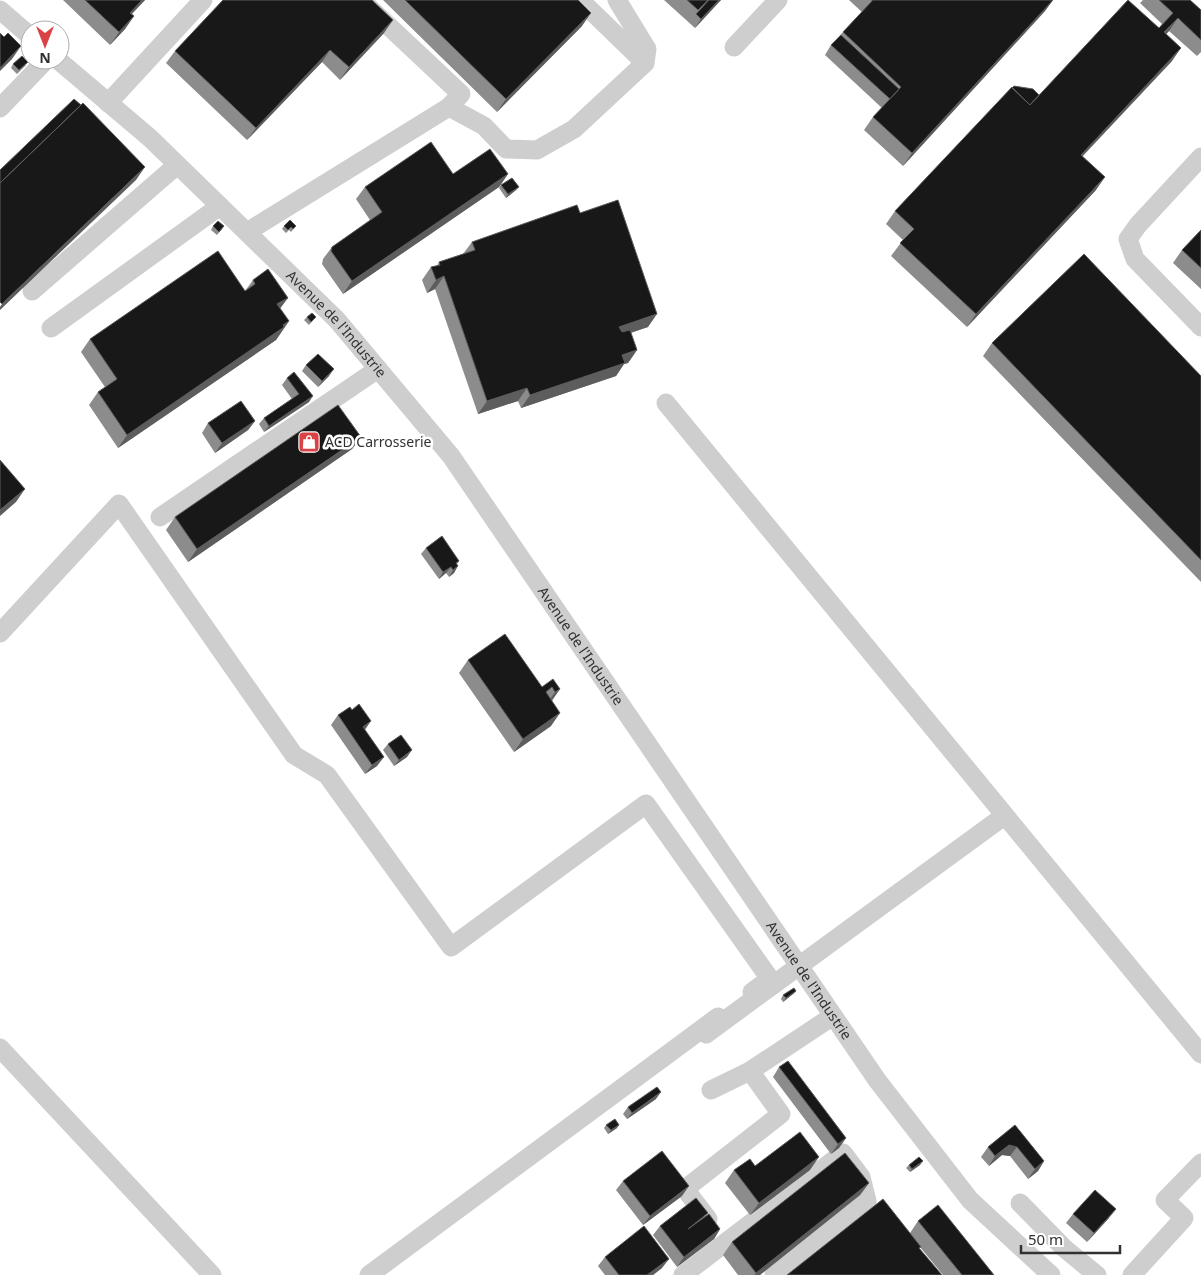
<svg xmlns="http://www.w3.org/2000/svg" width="1201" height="1275" font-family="'Noto Sans',sans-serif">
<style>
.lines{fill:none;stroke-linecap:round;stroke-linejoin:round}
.minor{stroke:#cecece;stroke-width:19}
.minor-bridge{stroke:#cecece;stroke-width:19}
.wall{fill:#8c8c8c}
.shaded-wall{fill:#5d5d5d}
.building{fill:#181818;stroke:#5d5d5d}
.labels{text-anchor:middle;stroke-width:5;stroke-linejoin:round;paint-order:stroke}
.street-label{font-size:14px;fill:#313131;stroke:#fff}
.poi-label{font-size:14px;fill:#313131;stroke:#fff;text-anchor:start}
</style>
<rect width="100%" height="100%" fill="#fff"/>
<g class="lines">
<g class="minor">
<path d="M361,0L461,94L449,107"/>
<path d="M580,0L645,63"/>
<path d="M0,10L30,36"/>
<path d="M734,47L778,0"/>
<path id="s1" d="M58,60L150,138L337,320L451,456L877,1080L970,1200L1051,1275"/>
<path d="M108,103L203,0"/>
<path d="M0,108L46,60"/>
<path d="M1201,157L1138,225L1128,239L1135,259L1201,327"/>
<path d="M247,232L449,107L484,126L506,149L537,150L574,129L645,63L647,49L617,0"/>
<path d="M32,291L177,165"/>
<path d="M51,328L220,206"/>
<path d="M666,403L1201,1054"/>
<path d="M160,517L378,369"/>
<path d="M0,633L119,504L294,755L327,775L451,947L646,804L770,979L752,992"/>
<path d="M900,892L1004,816"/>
<path d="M0,1048L212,1275"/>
<path d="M711,1090L750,1071L833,1016"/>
<path d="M1020,1203L1064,1248L1097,1275"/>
<path d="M708,1219L685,1189L781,1114L750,1071"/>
<path d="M369,1275L718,1017"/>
<path d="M683,1275L843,1153L861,1177L867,1201L774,1275"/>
<path d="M1132,1275L1184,1218L1165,1200L1201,1163"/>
</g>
<path class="minor-bridge" d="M706,1034L900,892"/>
</g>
<path class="wall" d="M63,0H145L132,14L134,16L125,29L110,45Z
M383,0H578L582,26L497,112Z
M664,0H721L695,28Z
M849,0H1053L1045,11L903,166L864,130L873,117L882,108L825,55L831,45L843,32L862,12Z
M1143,0H1190L1201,10V52L1197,56L1169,31L1166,34L1172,61L1083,156L1096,190L967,327L891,256L903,240L886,224L895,211L1012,88L1039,95L1159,28L1162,24L1140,3Z
M384,33L340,80L322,62L247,140L166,63L175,51Z
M13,64L26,65L17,74L11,68Z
M453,174H508L499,187L343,294L322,264L323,259L332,247L370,220L356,199L365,187Z
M501,185L516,190L506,198L499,188Z
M580,213L648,327L631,333L637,350L628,363L624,364L616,376L521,408L518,401L478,414L435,289L427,293L422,280L431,267L437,266L439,262L463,254L472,242Z
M213,226L222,229L217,235L211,230Z
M284,226H296L291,232L289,230L286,233L282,229Z
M1201,230V289L1173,263L1182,250Z
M253,280L280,308L289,321L276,340L118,448L89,405L98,392L105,387L81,352L90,339L245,291Z
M307,317H316L309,325L304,320Z
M992,343L1201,376V582L983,356Z
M306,365L329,376L318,387L302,371Z
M287,378L309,402L264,432L259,424L264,418L292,399L282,385Z
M255,421L248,430L215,453L202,433L208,423Z
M361,437L352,449L188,562L166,530L175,517Z
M426,548L459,561L457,564L454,573L449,577L446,573L439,579L421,554Z
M468,660L542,687L560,689L552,701L551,726L514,752L459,673Z
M338,715L365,729L377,766L365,774L331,725Z
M388,744L407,757L394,766L383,750Z
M796,991L793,994L783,1002L781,999L783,995Z
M779,1067L846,1138L839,1148L831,1154L773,1077Z
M656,1099L627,1119L623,1114L628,1107Z
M606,1125L617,1128L608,1134L604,1128Z
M1015,1125L1044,1161L1038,1171L1028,1179L1010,1156L1002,1155L989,1166L981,1157L988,1147Z
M909,1165H920L910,1172L906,1168Z
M755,1166L810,1170L750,1215L725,1183L734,1170Z
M623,1181L682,1196L643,1225L616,1190Z
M869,1183L860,1195L760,1275H738L723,1255L732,1242Z
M1073,1214L1109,1218L1087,1242L1066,1223Z
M706,1216L720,1229L714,1239L677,1267L653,1235L660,1226Z
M918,1221L994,1275H943L920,1247V1248L787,1275L910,1233Z
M605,1257L662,1268L653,1275H605L598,1266Z"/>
<path class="shaded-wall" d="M142,0H145L121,25L130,13Z
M719,0H721L695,28L701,19Z
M1053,0L1045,11L903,166L912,153Z
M591,13L582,26L497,112L506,99Z
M134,16L125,29L110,45L119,32Z
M1178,18L1169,31L1155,45L1164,32Z
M393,20L384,33L340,80L349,67Z
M21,46L12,59L0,71V68Z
M1181,48L1172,61L1072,167L1081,155Z
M330,50L322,62L247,140L256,128Z
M145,167L136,180L0,310V307L2,304Z
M508,174L499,187L343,294L352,281Z
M1105,177L1096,190L967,327L976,314Z
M519,187L516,190L506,198L508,194Z
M444,276L435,289L427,293L436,280Z
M288,298L279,310L277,304Z
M657,314L648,327L611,339L619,327Z
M289,321L276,340L118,448L127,435Z
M637,350L628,363L624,364L616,376L521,408L530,395L622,355Z
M334,369L329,376L318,387L322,381Z
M527,388L518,401L478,414L487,401Z
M313,396L309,402L264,432L269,426Z
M255,421L248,430L215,453L222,443Z
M361,437L352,449L188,562L197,549Z
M25,489L16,502L0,516V510Z
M458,566L454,573L449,577L453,570Z
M451,567L446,573L439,579L443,572Z
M560,689L551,701L546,705L555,692Z
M560,713L551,726L514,752L523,739Z
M371,721L364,731L363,727Z
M412,750L407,757L394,766L399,760Z
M384,757L377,766L365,774L372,765Z
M796,991L793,994L783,1002L786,998Z
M661,1092L656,1099L627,1119L632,1113Z
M619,1125L617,1128L608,1134L611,1130Z
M846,1138L839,1148L831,1154L838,1144Z
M1009,1145L1017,1147L1010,1156L1002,1155L989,1166L995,1156Z
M819,1157L810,1170L750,1215L759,1203Z
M923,1161L920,1165L910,1172L912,1169Z
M1044,1161L1038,1171L1028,1179L1035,1169Z
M869,1183L860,1195L760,1275H754L756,1273Z
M689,1186L682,1196L643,1225L650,1216Z
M1116,1209L1109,1218L1087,1242L1094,1233Z
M720,1229L714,1239L677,1267L684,1257Z
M669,1259L662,1268L653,1275H647Z"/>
<path class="building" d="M85,0H142L130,13L134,16L119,32Z
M223,0H372L393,20L349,67L330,50L256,128L175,51Z
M405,0H578L591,13L506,99Z
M687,0H708L698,10Z
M709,0H719L701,19L696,14Z
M872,0H1053L912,153L873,117L901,87L843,32L872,1Z
M1128,0L1159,28L1173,13L1159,0H1190L1201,10V40L1178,18L1164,32L1181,48L1081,155L1105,177L976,314L900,243L914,229L895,211L1012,87L1030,105Z
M0,33L4,37L8,33L21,46L0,68Z
M841,35L899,89L890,99L831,45Z
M22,56L28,62L19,70L13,64Z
M1014,86L1033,89L1039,95L1030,105L1012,88Z
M74,99L81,105L0,183V170Z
M83,103L145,167L2,304L0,302V183Z
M431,142L453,174L490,149L508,174L352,281L331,251L332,247L382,212L365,187Z
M512,178L519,187L508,194L501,185Z
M618,200L657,314L619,327L622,332L630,330L637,350L622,355L625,363L530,395L527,388L487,401L444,276L436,280L431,267L440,265L439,262L475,250L472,242L577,205L580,213Z
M290,220L296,226L293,229L291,227L288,230L284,226Z
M218,221L224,226L219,232L213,226Z
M1201,230V268L1182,250Z
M218,251L245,291L255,284L253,280L268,269L288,298L277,304L289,321L283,325L284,327L127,435L98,392L117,379L90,339Z
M1084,254L1201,376V560L992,343Z
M312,313L316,317L311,322L307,317Z
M318,354L334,369L322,381L306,365Z
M294,372L313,396L269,426L264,418L299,394L287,378Z
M241,401L255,421L222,443L208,423Z
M338,405L361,437L197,549L175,517Z
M0,460L25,489L0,510Z
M442,536L459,561L456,563L458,566L453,570L451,567L443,572L426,548Z
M505,634L542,687L553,679L560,689L555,692L552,687L546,692L560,713L523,739L468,660Z
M359,704L371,721L363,727L384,757L372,765L338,715L350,707L352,710Z
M401,735L412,750L399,760L388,744Z
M794,988L796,991L786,998L783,995Z
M788,1061L846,1138L838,1144L779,1067Z
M657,1087L661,1092L632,1113L628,1107Z
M615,1119L619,1125L611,1130L606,1125Z
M1015,1125L1044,1161L1035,1169L1017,1147L1009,1145L995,1156L988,1147Z
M800,1132L819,1157L759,1203L734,1170L750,1159L755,1166Z
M662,1151L689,1186L650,1216L623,1181Z
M845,1153L869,1183L756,1273L732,1242Z
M919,1157L923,1161L912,1169L909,1165Z
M1095,1190L1116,1209L1094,1233L1073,1214Z
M696,1198L708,1213L688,1229L709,1214L720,1229L684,1257L660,1226Z
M883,1199L921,1247L919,1248L942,1275H787Z
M938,1205L994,1275H962L918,1221Z
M644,1226L669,1259L647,1275H619L605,1257Z"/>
<defs>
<g id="shop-square" transform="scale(1.125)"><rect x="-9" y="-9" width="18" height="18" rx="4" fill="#d94345" stroke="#fff"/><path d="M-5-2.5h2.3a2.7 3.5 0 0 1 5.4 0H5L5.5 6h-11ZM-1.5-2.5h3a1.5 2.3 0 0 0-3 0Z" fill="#fff"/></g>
</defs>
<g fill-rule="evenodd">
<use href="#shop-square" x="309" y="442"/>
</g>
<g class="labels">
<g class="street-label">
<text dy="5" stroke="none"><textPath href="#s1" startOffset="384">Avenue de l'Industrie</textPath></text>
<text dy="5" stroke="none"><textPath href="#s1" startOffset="789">Avenue de l'Industrie</textPath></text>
<text dy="5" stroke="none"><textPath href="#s1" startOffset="1194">Avenue de l'Industrie</textPath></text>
</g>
<g class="poi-label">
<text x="325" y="447">ACD Carrosserie</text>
</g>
</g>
<g transform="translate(45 45) rotate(180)"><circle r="24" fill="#ffffff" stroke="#adadad"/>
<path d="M0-4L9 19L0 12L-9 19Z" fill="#d94345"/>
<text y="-8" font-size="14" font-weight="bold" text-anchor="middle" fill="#313131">N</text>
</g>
<path d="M1021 1245v8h99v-8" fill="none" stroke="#313131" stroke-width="2.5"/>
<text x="1028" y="1245" font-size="15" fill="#313131" stroke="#ffffff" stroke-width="4" paint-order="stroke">50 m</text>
</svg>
